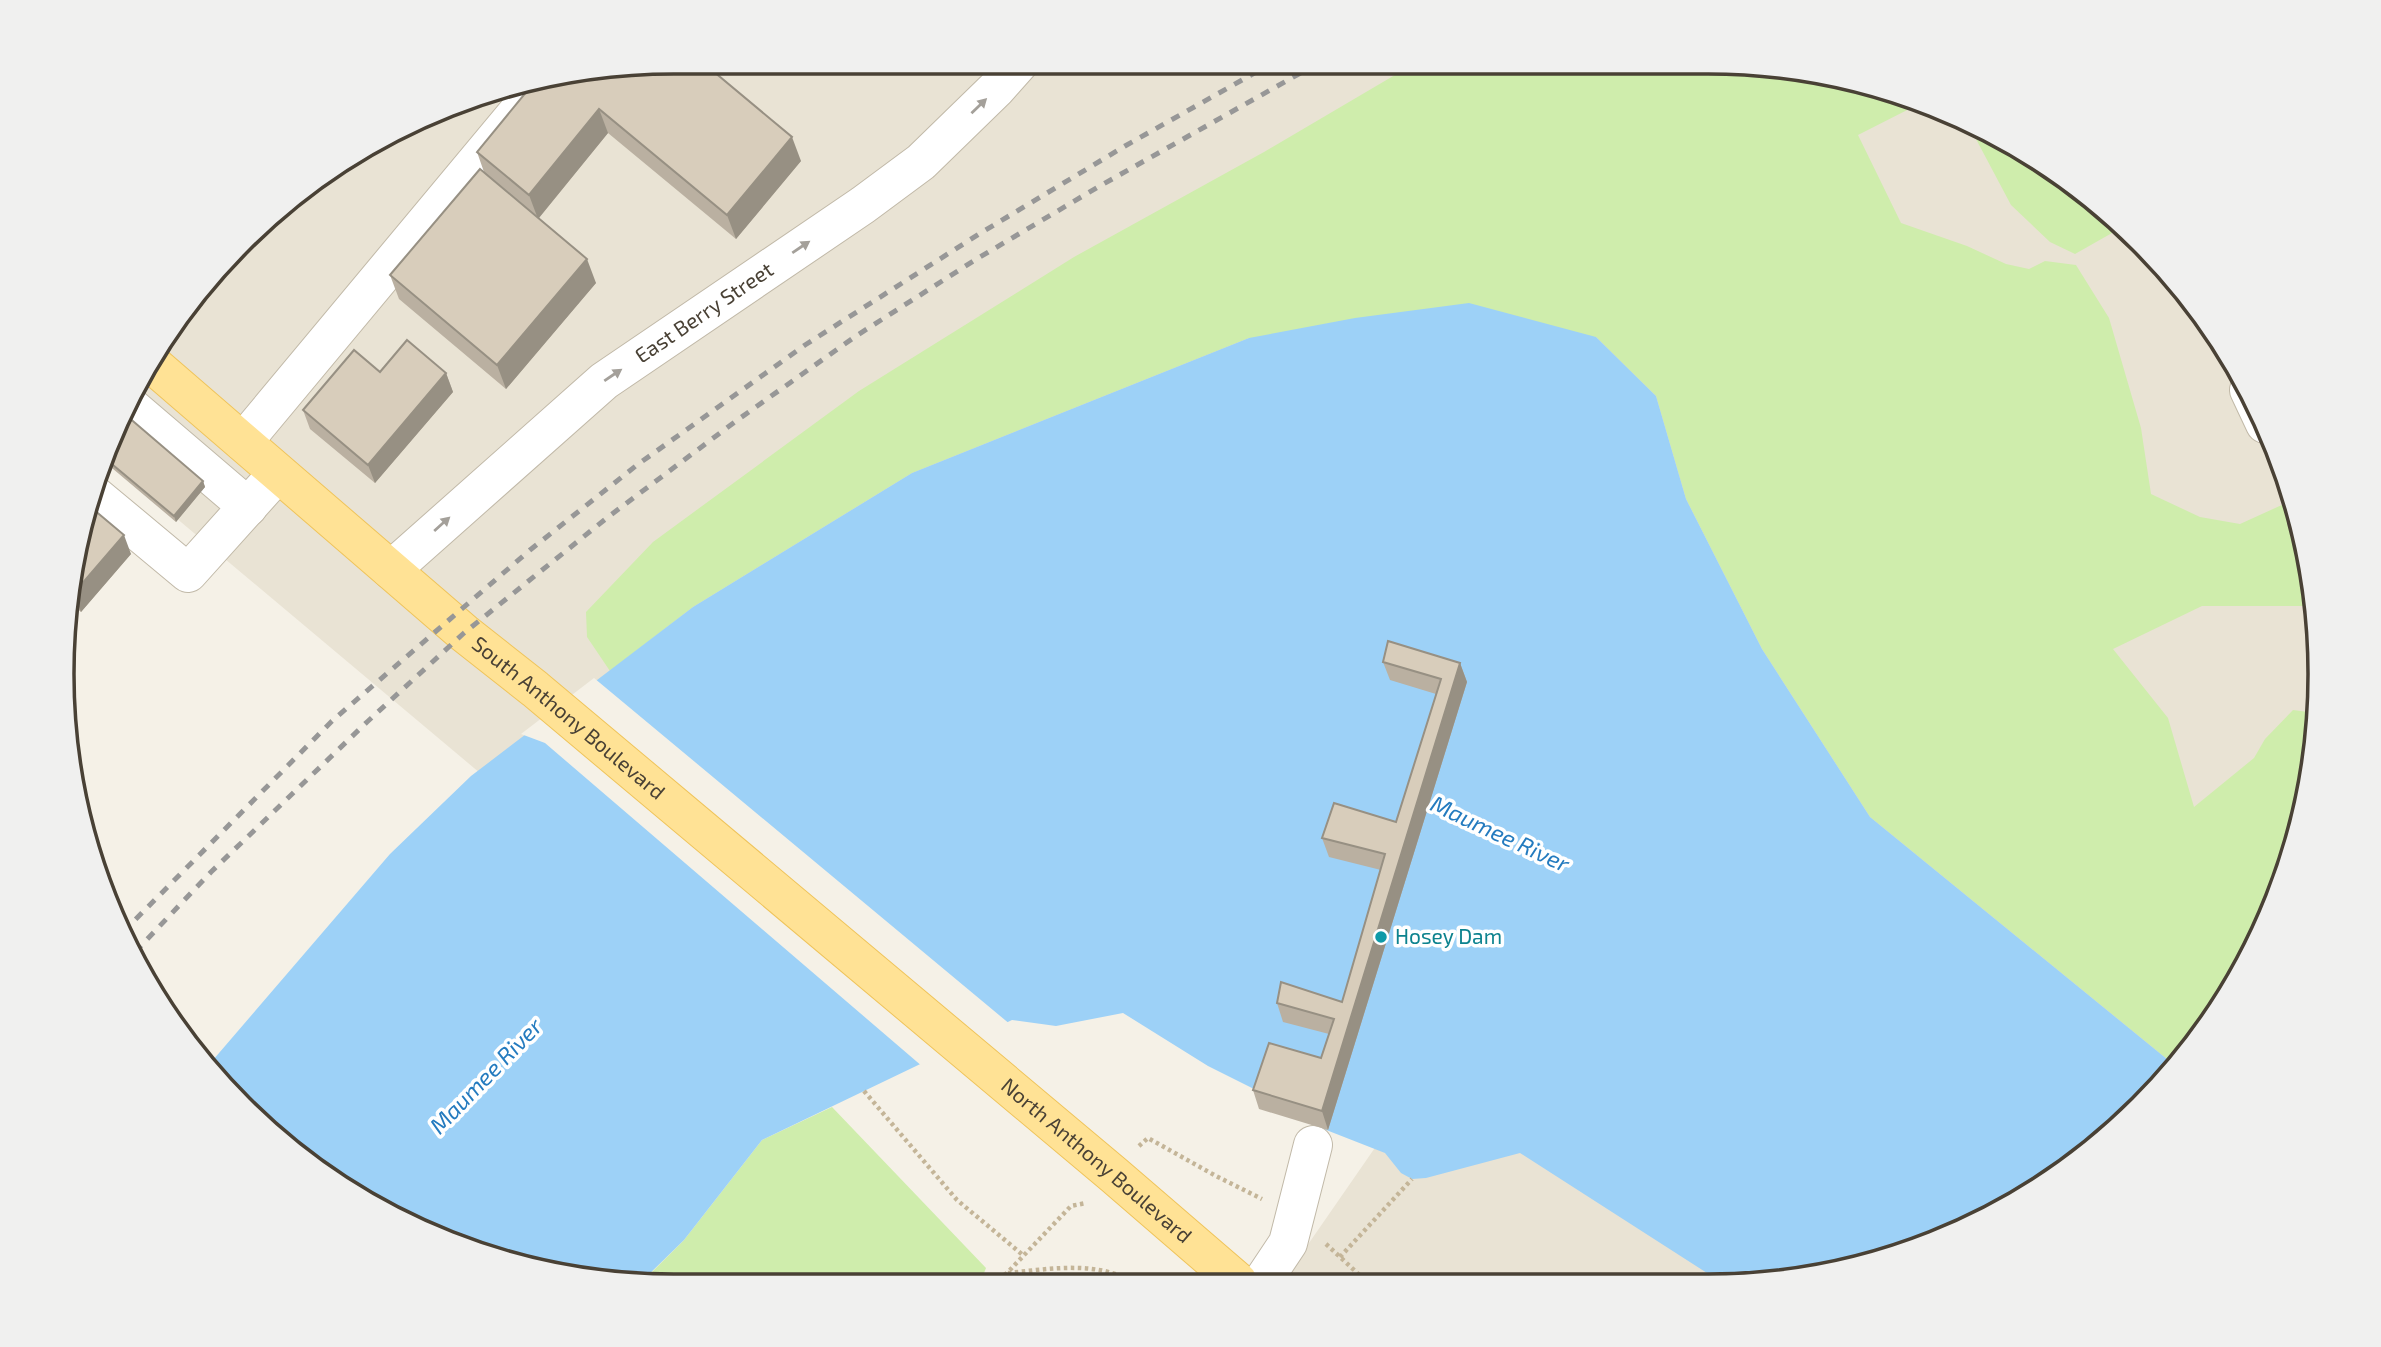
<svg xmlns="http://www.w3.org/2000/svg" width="2381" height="1347" font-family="'Exo 2',sans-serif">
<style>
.residential{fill:#e9e3d4}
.green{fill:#cfedac}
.water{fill:#9dd1f7}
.pier{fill:#f5f1e7}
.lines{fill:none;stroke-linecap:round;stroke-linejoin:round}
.minor-casing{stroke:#c1b9a8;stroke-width:40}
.major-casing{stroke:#efc45b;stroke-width:40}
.path{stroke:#c4b598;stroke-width:4.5;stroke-dasharray:3.5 3.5;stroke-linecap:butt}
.minor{stroke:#fff;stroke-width:38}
.major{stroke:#ffe295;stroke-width:38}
.rail{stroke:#979797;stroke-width:5;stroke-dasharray:9 9;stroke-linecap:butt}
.wall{fill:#bab0a1}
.shaded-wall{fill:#979083}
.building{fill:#d8cdbb;stroke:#979083;stroke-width:2}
.oneway{fill:#a4a09a}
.culture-dot{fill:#0f9aa8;stroke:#fff;stroke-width:2.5}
.labels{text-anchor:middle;stroke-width:7;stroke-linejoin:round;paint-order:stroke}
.street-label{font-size:21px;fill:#494135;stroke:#fff}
.culture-label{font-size:21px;fill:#0d838f;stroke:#fff;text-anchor:start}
.water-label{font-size:23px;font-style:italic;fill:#247bbf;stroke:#fff}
.rim{fill:none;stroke:#494135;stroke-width:3.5}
</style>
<rect width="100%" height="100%" fill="#f5f1e7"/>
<path class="residential" d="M674,61L1747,63L1866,82L2014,143L2111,213L2193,301L2257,403L2299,515L2318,634L2314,754L2287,871L2238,980L2141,1106L617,888L107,460L165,333L301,188L477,94Z
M1487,986L1905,1253L1787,1281L1282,1282Z"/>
<path class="green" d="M1417,62L1747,63L1866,82L1919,104L1858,135L1901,223L1967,246L2006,264L2029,269L2045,261L2076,265L2109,318L2141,428L2151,494L2200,517L2240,524L2284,504C2288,508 2297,513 2300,519C2308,537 2305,586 2303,606H2202L2113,649L2168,718L2194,807L2254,758L2265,739L2293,710L2316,713L2314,754L2287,871L2238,980L2173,1064L1870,817L1762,649L1686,499L1656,396L1596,337L1249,338L912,473L693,607L610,671L587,637L586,612L653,542L859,391L1074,257L1264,152Z
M1968,124L2014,143L2111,213L2118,221L2112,233L2075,254L2050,242L2011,205Z
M832,1107L986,1268L980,1283L640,1284L684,1240L762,1140Z"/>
<path class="water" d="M1469,303L1596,337L1656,396L1686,499L1762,649L1870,817L2173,1064L2141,1106L2047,1183L1905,1253L1787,1281H1713L1707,1273L1520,1153L1426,1178L1412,1179L1401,1173L1385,1153L1260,1104L1264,1094L1208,1066L1123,1013L1056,1026L1012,1020L762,1140L684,1240L639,1284H634L515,1265L367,1204L213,1077L207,1067L390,854L471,776L693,607L912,473L1249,338L1355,318Z"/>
<path class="pier" d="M594,678L1011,1025L923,1067L545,743L521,734Z"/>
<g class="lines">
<g class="minor-casing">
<g id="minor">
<path d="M2249,390L2265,424"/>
<path d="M131,407L248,507"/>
<path d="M243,442L542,83"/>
<path d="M92,493L188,573L277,474"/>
<path id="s1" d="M391,570L604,381L863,205L921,162L996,89L1020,62"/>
<path d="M1262,1282L1288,1243L1313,1145"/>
</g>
</g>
<g class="major-casing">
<g id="major">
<path id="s2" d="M151,363L464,633L535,689L1114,1175L1238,1282"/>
</g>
</g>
<path class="path" d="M864,1091L957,1200L1024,1256
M1139,1146L1148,1138L1216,1176L1262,1199
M1326,1244L1367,1282
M1340,1257L1412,1179
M1008,1273C1050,1269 1097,1260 1135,1283
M993,1283L1007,1273L1071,1206L1086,1203"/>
<use href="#minor" class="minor"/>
<use href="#major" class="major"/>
<path class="rail" d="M123,932L332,721L530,550L637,465L805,345L979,234L1125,146L1274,62
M135,952L211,872L367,722L464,633L608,517L736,421L856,336L975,260L1098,187L1320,62"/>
</g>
<path class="wall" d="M597,79L801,161L736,239L608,133L539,218L596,283L506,389L399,299L390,275L484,172L477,152Z
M380,372L446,373L453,392L375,483L310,429L303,410Z
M127,416L203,481L205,487L176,522L106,463Z
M82,515L131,554L81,612L73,605Z
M1383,662L1460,663L1467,682L1328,1130L1259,1109L1253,1090L1321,1058L1329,1034L1283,1022L1277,1003L1342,1002L1381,870L1329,857L1322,838L1396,822L1436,694L1390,680Z"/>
<path class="shaded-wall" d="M599,109L608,133L538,219L529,195Z
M792,137L801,161L736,239L727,215Z
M587,259L596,283L506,389L497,365Z
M446,373L453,392L375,483L368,465Z
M203,481L205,487L176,522L174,516Z
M124,535L131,554L81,612L74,593Z
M1460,663L1467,682L1328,1130L1322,1111Z"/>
<path class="building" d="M674,61H701L792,137L727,215L599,109L529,195L477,152L532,85L592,75L597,79L602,73Z
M480,169L587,259L497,365L390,275Z
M407,340L446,373L368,465L303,410L354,350L380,372Z
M127,416L203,481L174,516L107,460Z
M87,504L124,535L74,593L82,515Z
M1388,641L1460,663L1322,1111L1253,1090L1269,1043L1321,1058L1334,1019L1277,1003L1281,982L1342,1002L1385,854L1322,838L1334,803L1396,822L1441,679L1383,662Z"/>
<defs><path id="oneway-solid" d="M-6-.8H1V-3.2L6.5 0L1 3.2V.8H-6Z" transform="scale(1.75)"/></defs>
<g class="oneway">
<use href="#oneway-solid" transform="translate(979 106) rotate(-44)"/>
<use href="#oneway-solid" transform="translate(801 247) rotate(-34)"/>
<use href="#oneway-solid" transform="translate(613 375) rotate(-34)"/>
<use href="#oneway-solid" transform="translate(442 524) rotate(-42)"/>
</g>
<circle class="culture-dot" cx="1381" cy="937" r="7"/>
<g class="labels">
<g class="street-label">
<text dy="7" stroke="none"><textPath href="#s1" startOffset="406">East Berry Street</textPath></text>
<text dy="7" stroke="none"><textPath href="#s2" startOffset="548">South Anthony Boulevard</textPath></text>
<text dy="7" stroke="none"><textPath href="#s2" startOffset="1237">North Anthony Boulevard</textPath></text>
</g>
<g class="culture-label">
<text x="1395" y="944">Hosey Dam</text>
</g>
<g class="water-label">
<text transform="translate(1500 834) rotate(25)" y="8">Maumee River</text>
<text transform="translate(486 1076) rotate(-46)" y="8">Maumee River</text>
</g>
</g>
<path d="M0 0H2381V1347H0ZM674 74H1708A600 600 0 0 1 2308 674V674A600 600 0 0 1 1708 1274H674A600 600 0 0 1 74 674V674A600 600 0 0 1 674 74Z" fill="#f0f0ef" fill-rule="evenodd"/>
<path class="rim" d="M674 74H1708A600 600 0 0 1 2308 674V674A600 600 0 0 1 1708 1274H674A600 600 0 0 1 74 674V674A600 600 0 0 1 674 74Z"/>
</svg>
